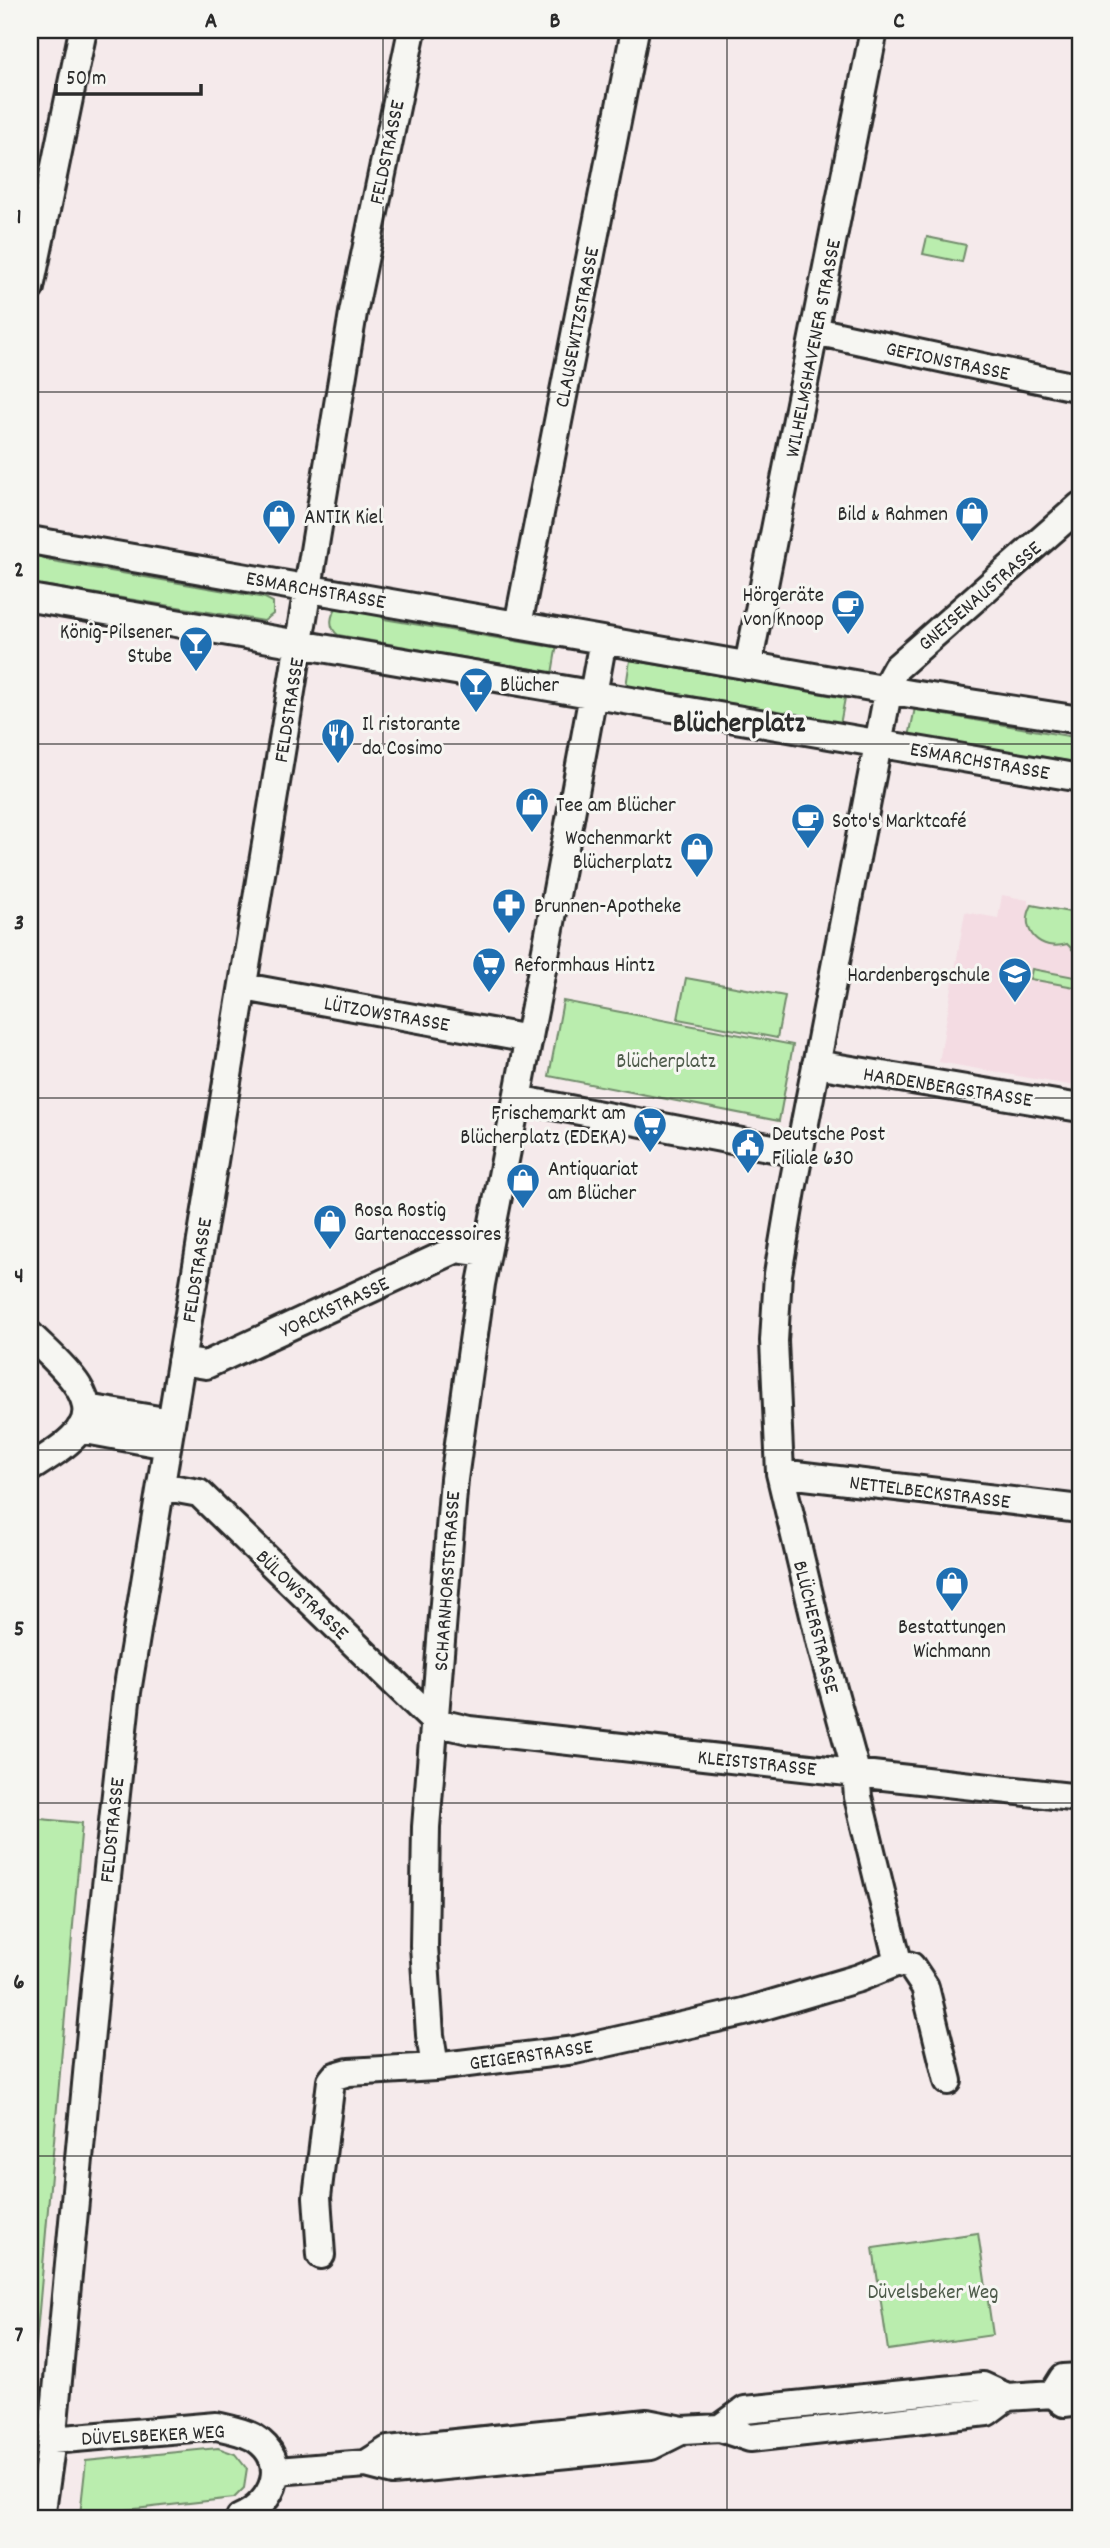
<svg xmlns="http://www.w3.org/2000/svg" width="1110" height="2548" font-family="Dekko,sans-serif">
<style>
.built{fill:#f4dce3}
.green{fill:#baedae;stroke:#728c6c;stroke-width:2}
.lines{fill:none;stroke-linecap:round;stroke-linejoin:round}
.minor-casing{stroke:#2b2b2b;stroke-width:32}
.minor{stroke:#f6f6f2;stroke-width:26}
.grid{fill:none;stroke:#2b2b2b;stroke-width:2;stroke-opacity:0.55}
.labels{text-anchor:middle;stroke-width:6;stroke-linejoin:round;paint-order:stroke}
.street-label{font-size:21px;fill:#2b2b2b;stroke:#f6f6f2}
.poi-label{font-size:21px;fill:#2b2b2b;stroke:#f6f6f2;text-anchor:start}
.park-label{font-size:21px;fill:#4f5c4c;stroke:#f6f6f2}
.district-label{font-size:28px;font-weight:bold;fill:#2b2b2b;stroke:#f6f6f2}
.neatline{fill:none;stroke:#2b2b2b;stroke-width:2.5}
.grid-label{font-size:23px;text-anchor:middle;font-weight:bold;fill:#2b2b2b}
</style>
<rect width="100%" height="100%" fill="#f5eaeb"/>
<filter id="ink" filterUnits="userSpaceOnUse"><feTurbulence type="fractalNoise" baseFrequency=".0143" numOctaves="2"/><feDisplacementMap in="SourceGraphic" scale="14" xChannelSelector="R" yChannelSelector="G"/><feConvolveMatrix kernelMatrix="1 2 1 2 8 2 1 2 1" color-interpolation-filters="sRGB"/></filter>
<g filter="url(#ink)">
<path class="built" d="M1002,895L1028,900V904L1080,914V1087L939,1062L965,912L998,918Z"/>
<path class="green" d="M927,237L966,245L962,262L923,254Z
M30,553L41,555L47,560L265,598L273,602V614L264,621L30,583Z
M338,606L379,613L384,619L545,646L553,637L558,638L551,680L537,670L338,635C328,627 330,615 338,606Z
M630,660L845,698L839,730L830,728L829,720L642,688L635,693H625Z
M916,703L935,706L940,714L1080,738V763L937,739L930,741L909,737Z
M1032,905L1080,914V957L1067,944C1041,952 1018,931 1032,905Z
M1032,969L1080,978V988L1030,979Z
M686,978L785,996L777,1038L678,1019Z
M563,1001L793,1045L779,1121L549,1076Z
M30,1818L82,1823L36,2345L30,2351Z
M978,2233L993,2335L888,2350L873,2248Z
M218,2448L235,2454L247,2469L244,2488L234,2498L80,2515L86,2461Z"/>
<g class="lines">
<g class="minor-casing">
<path id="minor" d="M30,288L83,30
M815,331L1080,388
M30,540L911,694L1080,720
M30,598L1080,778
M518,625L635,30
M748,666L874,30
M244,987L529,1039
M816,1064L1080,1108
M517,1099L799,1153
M30,1335C50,1356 104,1396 81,1428C69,1445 47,1457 30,1468
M181,1361L206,1365L457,1249L486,1253
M87,1408L171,1422
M80,1429L167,1445
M780,1473L1080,1509
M161,1486L199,1493L435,1722L469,1730L1080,1798
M898,1962L858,1797L856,1772L822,1649L780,1473L774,1341L778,1274L792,1190L891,677L896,668L1080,506
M898,1962L911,1966L925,1987L948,2081
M435,2067L430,2035L424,1946L426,1827L454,1479L481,1284L548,939L603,640
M321,2255L317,2197L331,2081L335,2076L349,2072L435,2067L575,2050L744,2012L859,1978L898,1962
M1053,2394L1063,2378L1080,2377
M720,2428L745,2410L983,2386L1007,2397L1053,2394L1064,2403L1080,2401
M52,2440L216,2426C229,2429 241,2431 253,2437C291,2460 275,2503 240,2518
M366,2464L388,2450L647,2423L683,2430L720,2428L750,2438L987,2412L1007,2397
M277,2471L366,2464L393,2471L651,2446L683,2430
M41,2518L53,2433L96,1979L127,1692L353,313L412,30"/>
</g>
<use href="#minor" class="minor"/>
</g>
</g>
<path class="grid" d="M383,30V2518M727,30V2518M30,392H1080M30,744H1080M30,1098H1080M30,1450H1080M30,1803H1080M30,2156H1080"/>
<defs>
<g id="shop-pin" transform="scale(1.75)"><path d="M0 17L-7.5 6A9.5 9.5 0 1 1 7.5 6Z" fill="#1f6fb2" stroke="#f6f6f2"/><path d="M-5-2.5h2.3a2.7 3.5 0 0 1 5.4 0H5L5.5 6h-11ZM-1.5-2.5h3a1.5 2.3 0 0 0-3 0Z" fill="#fff"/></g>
<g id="cafe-pin" transform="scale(1.75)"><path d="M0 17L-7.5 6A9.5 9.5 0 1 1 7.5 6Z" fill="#1f6fb2" stroke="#f6f6f2"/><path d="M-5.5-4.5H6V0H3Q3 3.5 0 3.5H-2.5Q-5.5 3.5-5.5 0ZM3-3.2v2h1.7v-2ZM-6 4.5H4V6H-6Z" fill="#fff"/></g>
<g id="bar-pin" transform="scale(1.75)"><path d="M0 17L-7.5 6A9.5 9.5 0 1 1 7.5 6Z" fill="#1f6fb2" stroke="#f6f6f2"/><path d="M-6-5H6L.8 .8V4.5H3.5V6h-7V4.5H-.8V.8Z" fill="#fff"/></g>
<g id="restaurant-pin" transform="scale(1.75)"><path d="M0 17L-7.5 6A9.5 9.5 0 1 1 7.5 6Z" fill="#1f6fb2" stroke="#f6f6f2"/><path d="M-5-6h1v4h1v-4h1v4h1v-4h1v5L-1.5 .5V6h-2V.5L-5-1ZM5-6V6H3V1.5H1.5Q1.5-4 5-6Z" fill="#fff"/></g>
<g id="pharmacy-pin" transform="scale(1.75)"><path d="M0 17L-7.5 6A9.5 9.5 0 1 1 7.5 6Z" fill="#1f6fb2" stroke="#f6f6f2"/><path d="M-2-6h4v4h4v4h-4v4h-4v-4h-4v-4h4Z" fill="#fff"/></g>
<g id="supermarket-pin" transform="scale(1.75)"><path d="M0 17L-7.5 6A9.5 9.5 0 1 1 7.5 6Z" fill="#1f6fb2" stroke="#f6f6f2"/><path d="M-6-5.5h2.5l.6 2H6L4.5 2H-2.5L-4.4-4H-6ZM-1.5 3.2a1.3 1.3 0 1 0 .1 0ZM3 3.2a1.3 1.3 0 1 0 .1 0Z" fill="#fff"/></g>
<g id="school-pin" transform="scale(1.75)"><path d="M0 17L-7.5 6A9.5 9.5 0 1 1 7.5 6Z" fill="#1f6fb2" stroke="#f6f6f2"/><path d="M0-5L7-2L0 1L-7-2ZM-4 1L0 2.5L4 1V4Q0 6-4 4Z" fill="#fff"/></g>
<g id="civic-pin" transform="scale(1.75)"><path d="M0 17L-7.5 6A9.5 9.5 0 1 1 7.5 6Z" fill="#1f6fb2" stroke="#f6f6f2"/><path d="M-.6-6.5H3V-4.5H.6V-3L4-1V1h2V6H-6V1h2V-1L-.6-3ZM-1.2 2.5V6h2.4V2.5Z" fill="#fff"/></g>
</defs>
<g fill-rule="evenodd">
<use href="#shop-pin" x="972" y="513"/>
<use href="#shop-pin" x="279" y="516"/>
<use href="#cafe-pin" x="848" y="606"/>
<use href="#bar-pin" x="196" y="643"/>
<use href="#bar-pin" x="476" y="684"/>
<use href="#restaurant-pin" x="338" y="735"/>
<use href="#shop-pin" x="532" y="804"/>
<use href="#cafe-pin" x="808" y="820"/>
<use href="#shop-pin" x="697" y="849"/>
<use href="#pharmacy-pin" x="509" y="905"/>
<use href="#supermarket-pin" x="489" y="964"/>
<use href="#school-pin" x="1015" y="974"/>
<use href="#supermarket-pin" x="650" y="1124"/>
<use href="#civic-pin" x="748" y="1145"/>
<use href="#shop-pin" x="523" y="1180"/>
<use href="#shop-pin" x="330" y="1221"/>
<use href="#shop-pin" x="952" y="1583"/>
</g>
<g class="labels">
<g class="street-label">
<text transform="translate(386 152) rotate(-78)" y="7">FELDSTRASSE</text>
<text transform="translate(576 327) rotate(-79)" y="7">CLAUSEWITZSTRASSE</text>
<text transform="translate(812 348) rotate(-79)" y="7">WILHELMSHAVENER STRASSE</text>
<text transform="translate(948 360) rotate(12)" y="7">GEFIONSTRASSE</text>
<text transform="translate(316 589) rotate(10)" y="7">ESMARCHSTRASSE</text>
<text transform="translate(979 595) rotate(-41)" y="7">GNEISENAUSTRASSE</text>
<text transform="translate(288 710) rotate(-81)" y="7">FELDSTRASSE</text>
<text transform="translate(980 760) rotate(10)" y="7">ESMARCHSTRASSE</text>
<text transform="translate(387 1013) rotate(10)" y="7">LÜTZOWSTRASSE</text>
<text transform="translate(948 1086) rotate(9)" y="7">HARDENBERGSTRASSE</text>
<text transform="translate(196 1270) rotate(-81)" y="7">FELDSTRASSE</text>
<text transform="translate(334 1306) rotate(-25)" y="7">YORCKSTRASSE</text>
<text transform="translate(930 1491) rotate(7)" y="7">NETTELBECKSTRASSE</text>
<text transform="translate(446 1581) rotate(-86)" y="7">SCHARNHORSTSTRASSE</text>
<text transform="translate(303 1594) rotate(44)" y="7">BÜLOWSTRASSE</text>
<text transform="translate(817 1627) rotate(76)" y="7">BLÜCHERSTRASSE</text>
<text transform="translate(757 1762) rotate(6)" y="7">KLEISTSTRASSE</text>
<text transform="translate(111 1830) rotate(-84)" y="7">FELDSTRASSE</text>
<text transform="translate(531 2054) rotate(-8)" y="7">GEIGERSTRASSE</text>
<text transform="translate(153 2434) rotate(-3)" y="7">DÜVELSBEKER WEG</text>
</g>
<g class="poi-label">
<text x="948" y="520" text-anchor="end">Bild &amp; Rahmen</text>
<text x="304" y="523">ANTIK Kiel</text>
<text x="824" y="601" text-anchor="end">Hörgeräte<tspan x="824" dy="24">von Knoop</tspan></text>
<text x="172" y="638" text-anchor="end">König-Pilsener<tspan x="172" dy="24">Stube</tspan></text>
<text x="500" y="691">Blücher</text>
<text x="362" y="730">Il ristorante<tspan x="362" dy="24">da Cosimo</tspan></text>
<text x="556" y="811">Tee am Blücher</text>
<text x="832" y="827">Soto's Marktcafé</text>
<text x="672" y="844" text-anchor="end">Wochenmarkt<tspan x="672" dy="24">Blücherplatz</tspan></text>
<text x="534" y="912">Brunnen-Apotheke</text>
<text x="514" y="971">Reformhaus Hintz</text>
<text x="990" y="981" text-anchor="end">Hardenbergschule</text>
<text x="626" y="1119" text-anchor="end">Frischemarkt am<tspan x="626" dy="24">Blücherplatz (EDEKA)</tspan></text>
<text x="772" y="1140">Deutsche Post<tspan x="772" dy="24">Filiale 630</tspan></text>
<text x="548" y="1175">Antiquariat<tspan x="548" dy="24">am Blücher</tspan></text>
<text x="354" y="1216">Rosa Rostig<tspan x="354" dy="24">Gartenaccessoires</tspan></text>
<text x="952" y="1633" text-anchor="middle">Bestattungen<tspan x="952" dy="24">Wichmann</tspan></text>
</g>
<g class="park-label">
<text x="666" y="1067">Blücherplatz</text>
<text x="933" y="2298">Düvelsbeker Weg</text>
</g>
<g class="district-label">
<text x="739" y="731">Blücherplatz</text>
</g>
</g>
<rect width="1110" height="2548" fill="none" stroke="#f6f6f2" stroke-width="77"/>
<path d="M56 84v10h145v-10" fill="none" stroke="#2b2b2b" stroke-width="3.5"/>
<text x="66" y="84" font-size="21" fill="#2b2b2b" stroke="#f6f6f2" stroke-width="5" paint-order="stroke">50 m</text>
<rect x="38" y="38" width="1034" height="2472" class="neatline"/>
<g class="grid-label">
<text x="211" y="27">A</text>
<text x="555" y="27">B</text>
<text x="899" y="27">C</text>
<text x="19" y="223">1</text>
<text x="19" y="576">2</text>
<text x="19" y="929">3</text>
<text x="19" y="1282">4</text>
<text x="19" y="1635">5</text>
<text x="19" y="1988">6</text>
<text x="19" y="2341">7</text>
</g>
</svg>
